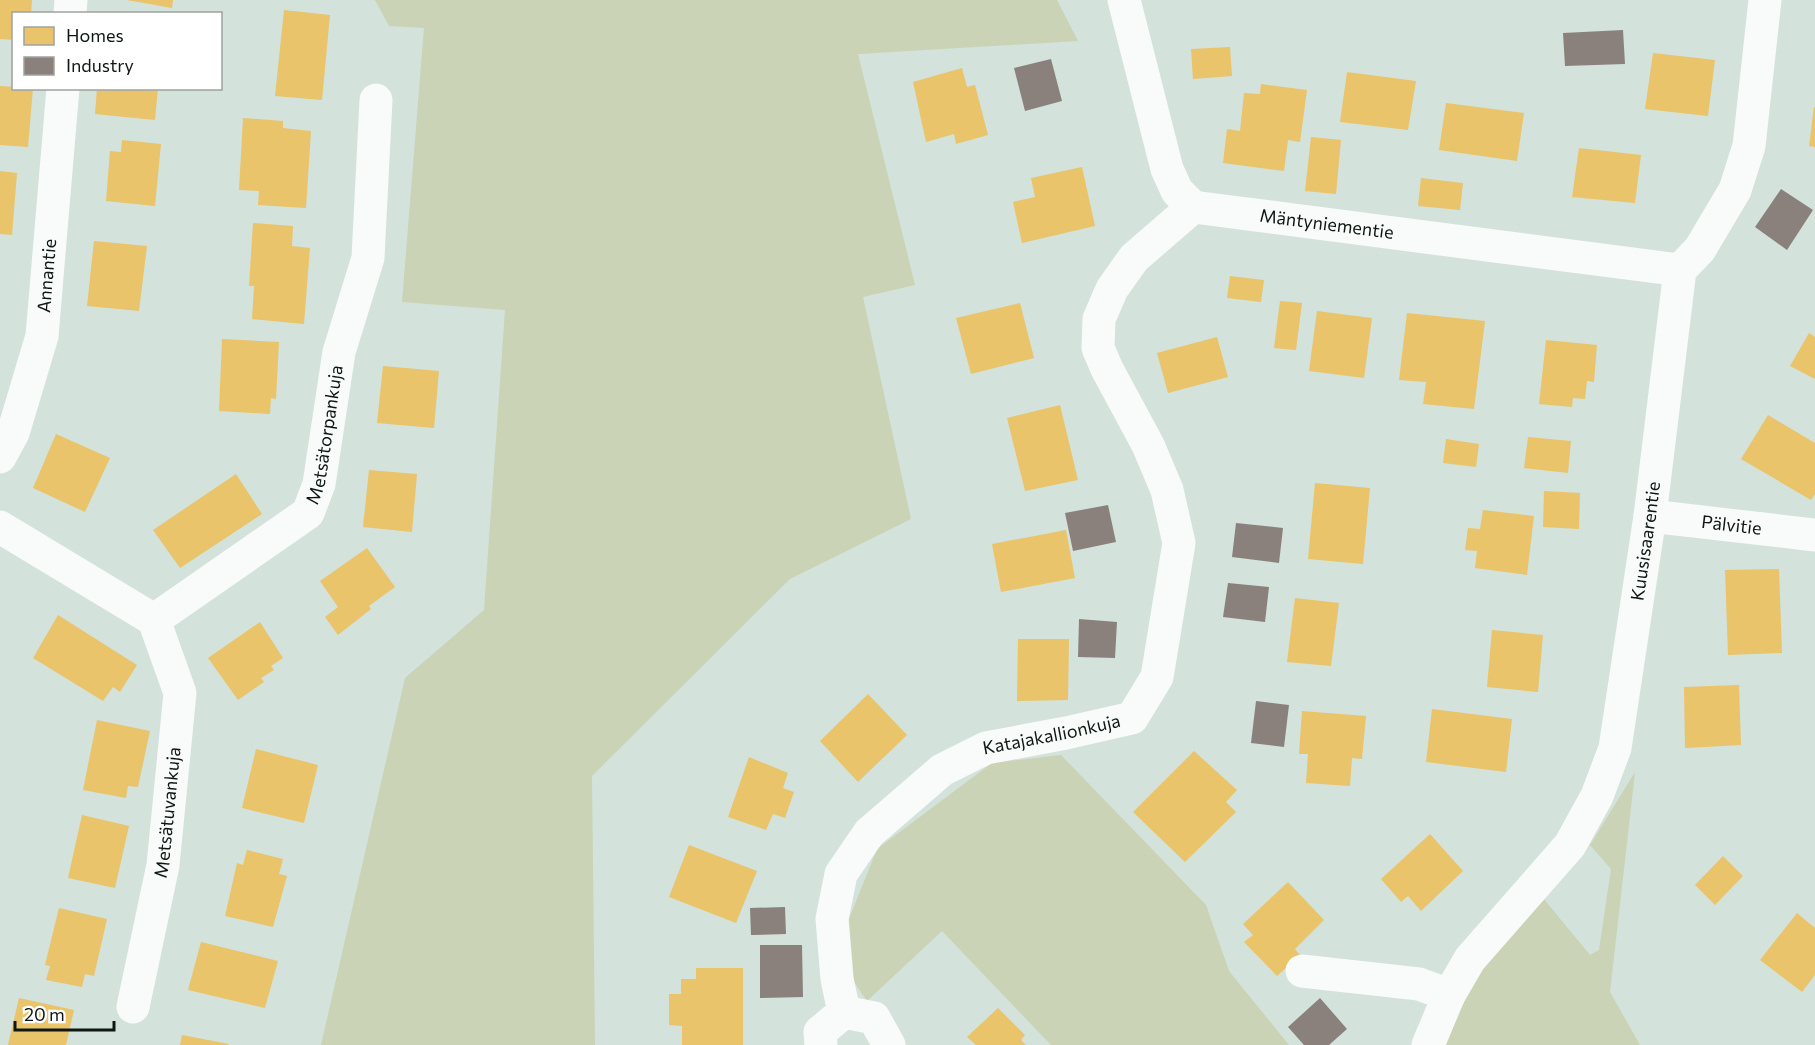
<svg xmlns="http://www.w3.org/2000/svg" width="1815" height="1045" font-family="Commissioner,sans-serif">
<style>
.green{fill:#cad3b5}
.homes{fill:#e9c46a}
.industry{fill:#8a817c}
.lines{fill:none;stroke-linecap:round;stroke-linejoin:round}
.minor{stroke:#f8fbf9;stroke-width:33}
.labels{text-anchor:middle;stroke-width:6;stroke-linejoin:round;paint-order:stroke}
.street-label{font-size:18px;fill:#0e1712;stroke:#fff}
</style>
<rect width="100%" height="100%" fill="#d3e2da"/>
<path class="green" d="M375,0H1057L1078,41L858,54L915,285L863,297L911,519L790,579L592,776L595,1045H321L405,678L484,610L505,310L402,302L424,28L389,26Z
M1061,755L1206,905L1229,971L1289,1045H1051L942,931L867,1001L854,982L849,919L877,849L992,763Z
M1635,772L1610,992L1640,1045H1443L1456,1015L1485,965L1543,898L1590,955L1599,950L1611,869L1590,845Z"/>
<path class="homes" d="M0,0H32L31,14H14V40L0,39Z
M127,0H173L172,8Z
M284,10L330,15L322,100L275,96Z
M1230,47L1232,76L1193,79L1191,49Z
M1653,53L1715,60L1708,116L1645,109Z
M962,68L967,87L975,85L988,135L956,144L954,134L926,142L913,82Z
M1347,72L1416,81L1408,130L1340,122Z
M1261,84L1307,90L1300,142L1288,140L1284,171L1223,163L1227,129L1240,131L1244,93L1260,94Z
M0,86L33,88L28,147L0,145Z
M97,88H158L155,120L95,114Z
M1446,103L1524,113L1517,161L1439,150Z
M1814,107H1815V147L1809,146Z
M243,118L283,121V128L311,131L306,208L258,205L259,191L239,190Z
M1311,137L1341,140L1336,194L1305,191Z
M122,140L161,144L155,206L106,201L110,151L121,152Z
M1579,148L1641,155L1635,203L1572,197Z
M1082,167L1095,226L1022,243L1013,202L1035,197L1031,178Z
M0,171L17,173L12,235L0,234Z
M1421,178L1463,183L1460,210L1418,206Z
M253,223L293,226L292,246L310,248L304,324L252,319L254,286H249Z
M94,241L147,246L139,311L87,306Z
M1230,276L1264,280L1261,302L1227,298Z
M1280,301L1302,303L1296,350L1274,348Z
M1020,303L1034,358L971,374L956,318Z
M1317,311L1372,318L1364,378L1309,371Z
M1407,313L1485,321L1474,409L1423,404L1426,382L1399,380Z
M1809,333L1815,337V379L1790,366Z
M1217,337L1228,377L1168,393L1157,353Z
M222,339L279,342L276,399L271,398L270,414L219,411Z
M1546,340L1597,345L1594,382L1587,381L1585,399L1573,398L1572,407L1539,404Z
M383,366L439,371L434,428L377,423Z
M1060,405L1078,480L1025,491L1007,418Z
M1768,415L1815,443V494L1811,500L1741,459Z
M56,434L110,458L85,512L33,488Z
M1528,437L1571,441L1568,473L1524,468Z
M1446,439L1479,444L1476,467L1443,463Z
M369,470L417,474L412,532L363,527Z
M236,474L262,514L180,568L153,530Z
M1315,483L1370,488L1363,564L1308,559Z
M1544,491L1580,493L1579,529L1543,527Z
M1483,510L1534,516L1527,575L1475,568L1477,551L1465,550L1468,528L1480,529Z
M1066,530L1075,578L1001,592L992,544Z
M367,548L395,587L369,606L371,609L338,635L325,617L338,607L320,581Z
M1779,569L1782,653L1728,655L1725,570Z
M1295,598L1339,603L1331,666L1287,662Z
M58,615L137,665L120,692L113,687L103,701L33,658Z
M260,622L283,658L271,666L274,670L261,678L264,682L238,700L208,658Z
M1492,630L1543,635L1538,692L1487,687Z
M1018,639H1069L1068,700L1017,701Z
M1739,685L1741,745L1685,748L1684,687Z
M868,694L907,735L858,782L820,741Z
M1432,709L1512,719L1506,772L1426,762Z
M1302,711L1366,716L1362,759L1352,758L1350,786L1306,783L1308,754H1299Z
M97,720L150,731L138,787L128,786L126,798L83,790Z
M256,749L318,765L304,823L242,808Z
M1194,751L1237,790L1226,802L1236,812L1185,862L1133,812Z
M749,757L788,773L783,788L794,792L785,818L773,814L766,830L728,817Z
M82,815L129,826L115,888L68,878Z
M1430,834L1463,871L1421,911L1408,896L1401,902L1381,879Z
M689,845L757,871L736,923L669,897Z
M247,850L283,859L279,874L287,876L273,927L225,916L237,863L243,865Z
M1723,856L1743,876L1715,905L1695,885Z
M1288,882L1324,920L1295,949L1300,955L1277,976L1244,942L1253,935L1243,924Z
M59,908L107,919L94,976L85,974L82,987L46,980L50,966L45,965Z
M1797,913L1815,928V975L1802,992L1760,960Z
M201,942L278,961L265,1008L188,990Z
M696,968H743V1045H682V1026L669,1025V994H681V979H696Z
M19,998L74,1010L66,1045H8Z
M998,1008L1025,1035L1021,1040L1026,1045H976L967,1037Z
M182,1035L229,1044L228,1045H180Z"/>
<path class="industry" d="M1623,30L1625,64L1565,66L1563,33Z
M1051,59L1062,101L1025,111L1014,68Z
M1781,189L1813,210L1787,250L1755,227Z
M1108,505L1116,542L1073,551L1065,513Z
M1236,523L1283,528L1279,563L1232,557Z
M1228,583L1269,587L1265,622L1223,617Z
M1079,619L1117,622L1115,658L1078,657Z
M1256,701L1289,705L1284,747L1251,743Z
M785,907L786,934L751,935L750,908Z
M760,945H802L803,997L760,998Z
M1320,998L1347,1029L1329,1045H1304L1288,1027Z"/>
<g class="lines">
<g class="minor">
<path id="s1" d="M1124,0L1167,169L1177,191L1193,207L1680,270"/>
<path d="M70,14L71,0"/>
<path id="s2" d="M0,457L13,433L42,336L63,88"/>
<path id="s3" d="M1650,516L1815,535"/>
<path id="s4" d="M0,527L154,620L308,513L319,484L339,352L368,258L376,100"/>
<path d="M1302,971L1419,984L1449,995"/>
<path id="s5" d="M133,1007L163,865L180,693L154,620"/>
<path id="s6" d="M844,1012L837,979L832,919L841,874L869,833L942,770L986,748L1066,733L1132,718L1157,677L1179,543L1167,490L1148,445L1107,369L1098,348L1099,319L1112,289L1134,258L1193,207"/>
<path d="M821,1045L820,1032L844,1012L874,1018L889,1045"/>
<path id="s7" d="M1428,1045L1449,995L1470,959L1570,845L1597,796L1615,748L1650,516L1680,270L1700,249L1735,190L1749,146L1765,0"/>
</g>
</g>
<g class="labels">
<g class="street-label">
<text dy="6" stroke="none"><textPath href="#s1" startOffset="356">Mäntyniementie</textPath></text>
<text dy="6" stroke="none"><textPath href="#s2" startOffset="189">Annantie</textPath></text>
<text dy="6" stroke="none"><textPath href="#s4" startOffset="448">Metsätorpankuja</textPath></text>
<text dy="6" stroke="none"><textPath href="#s3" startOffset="82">Pälvitie</textPath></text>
<text dy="6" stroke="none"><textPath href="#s7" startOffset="564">Kuusisaarentie</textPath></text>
<text dy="6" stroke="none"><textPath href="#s6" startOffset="402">Katajakallionkuja</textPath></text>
<text dy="6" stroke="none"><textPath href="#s5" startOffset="198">Metsätuvankuja</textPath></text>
</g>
</g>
<rect x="12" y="12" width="210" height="78" fill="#ffffff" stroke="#9fa2a0" stroke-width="1.5"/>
<rect x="24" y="27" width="30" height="18" fill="#e9c46a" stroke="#9fa2a0" stroke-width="1.5"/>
<text x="66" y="42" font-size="18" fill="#0e1712">Homes</text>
<rect x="24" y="57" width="30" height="18" fill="#8a817c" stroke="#9fa2a0" stroke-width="1.5"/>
<text x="66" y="72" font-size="18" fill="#0e1712">Industry</text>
<path d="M15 1021v9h99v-9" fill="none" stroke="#0e1712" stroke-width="3"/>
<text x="24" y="1021" font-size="18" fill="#0e1712" stroke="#ffffff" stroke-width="4.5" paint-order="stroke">20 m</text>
</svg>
